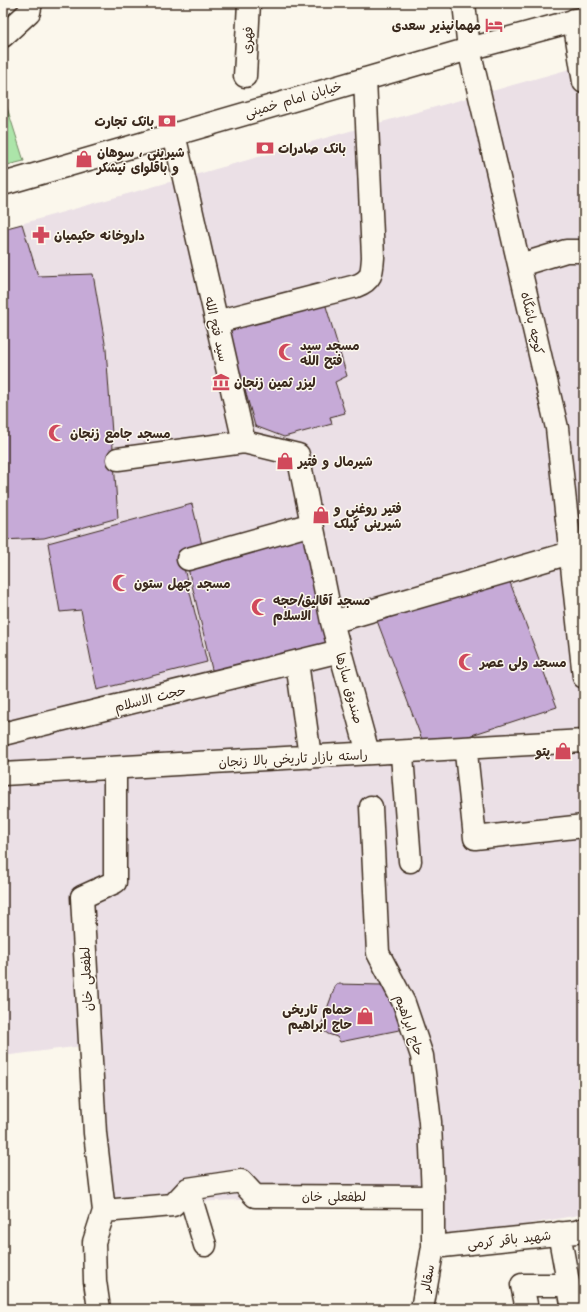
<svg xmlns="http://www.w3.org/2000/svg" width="587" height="1312" font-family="Kalam,'Playpen Sans Arabic',sans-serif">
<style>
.built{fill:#ebe0e6}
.green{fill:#ace5a9;stroke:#748864}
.building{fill:#c6aad7;stroke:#3b2a1e}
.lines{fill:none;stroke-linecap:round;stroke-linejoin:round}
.minor-casing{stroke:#3b2a1e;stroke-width:25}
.minor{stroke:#fbf7ec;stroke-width:22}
.labels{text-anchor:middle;stroke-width:3;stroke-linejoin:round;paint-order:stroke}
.poi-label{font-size:13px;font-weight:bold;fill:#3b2a1e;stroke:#fbf7ec;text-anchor:start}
.street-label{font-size:13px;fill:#3b2a1e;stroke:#fbf7ec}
</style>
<rect width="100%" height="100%" fill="#fbf7ec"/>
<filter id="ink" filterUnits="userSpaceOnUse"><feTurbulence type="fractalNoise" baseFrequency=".025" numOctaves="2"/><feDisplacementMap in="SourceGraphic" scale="8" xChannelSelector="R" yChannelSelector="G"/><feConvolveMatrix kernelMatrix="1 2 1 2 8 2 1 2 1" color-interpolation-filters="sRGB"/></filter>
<g filter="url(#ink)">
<path class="built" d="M584,65V1214L436,1241L429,1193L109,1205L90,1045L3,1056V229Z"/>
<path class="green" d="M3,95L24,161L3,166Z"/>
<path class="building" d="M22,224L38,276L93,274L106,349L118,518L44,538L3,540V229Z
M325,303L347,376L335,382L345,413L330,417L332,424L284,437L255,426L228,329Z
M192,504L203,549L181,556L207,662L97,690L81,610L60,612L48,543Z
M307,529L333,650L214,678L187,564Z
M508,577L557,707L426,750L376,618Z
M383,979L409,1028L340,1042L337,1037L328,1034L320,1028L336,984L381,985Z"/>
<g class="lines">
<g class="minor-casing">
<path id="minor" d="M464,3L469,49L557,428L584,677
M574,20L584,82
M3,36L29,12L31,3
M245,76L249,3
M174,134L244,442L298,455L332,622L368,753
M3,184L469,49L584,18
M520,265L566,251H584
M216,322L356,286C372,280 372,273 373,257L365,79
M118,459L244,442
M188,559L312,524
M332,622L570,553
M297,662L310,757
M3,734L340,651
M466,753L475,838L584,826
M402,755L410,861
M3,774L584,741
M371,807L378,953L404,1003L422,1056L430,1122L433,1197V1247L422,1309
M188,1189L205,1245
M104,1211L173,1205L188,1189L241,1181L255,1196L433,1197
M559,1233L573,1309
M433,1247L576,1232L584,1229
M99,1309L95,1281L94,1242L104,1211L95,1133L82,897L115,882V768
M527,1309L522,1285H568"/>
</g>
<use href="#minor" class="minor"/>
</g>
</g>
<defs>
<g id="hotel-bare" transform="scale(1.38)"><path d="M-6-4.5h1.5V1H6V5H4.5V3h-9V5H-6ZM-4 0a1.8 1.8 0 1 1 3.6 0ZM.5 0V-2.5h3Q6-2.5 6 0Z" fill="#d1495b" stroke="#fbf7ec" stroke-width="2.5" paint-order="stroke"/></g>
<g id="bank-bare" transform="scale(1.38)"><path d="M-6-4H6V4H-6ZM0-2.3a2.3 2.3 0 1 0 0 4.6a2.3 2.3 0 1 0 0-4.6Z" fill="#d1495b" stroke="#fbf7ec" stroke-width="2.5" paint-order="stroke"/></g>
<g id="shop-bare" transform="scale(1.38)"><path d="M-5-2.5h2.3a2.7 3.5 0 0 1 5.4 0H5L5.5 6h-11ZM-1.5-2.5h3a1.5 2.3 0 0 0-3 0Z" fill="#d1495b" stroke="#fbf7ec" stroke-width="2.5" paint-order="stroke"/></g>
<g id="pharmacy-bare" transform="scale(1.38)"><path d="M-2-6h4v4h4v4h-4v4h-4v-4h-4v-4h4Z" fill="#d1495b" stroke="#fbf7ec" stroke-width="2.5" paint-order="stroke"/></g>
<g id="mosque-bare" transform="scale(1.38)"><path d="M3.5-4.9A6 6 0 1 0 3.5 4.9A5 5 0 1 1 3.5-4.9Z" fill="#d1495b" stroke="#fbf7ec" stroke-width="2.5" paint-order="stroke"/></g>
<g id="museum-bare" transform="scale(1.38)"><path d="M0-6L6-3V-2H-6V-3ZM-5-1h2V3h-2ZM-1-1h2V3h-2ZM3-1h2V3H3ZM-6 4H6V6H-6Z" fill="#d1495b" stroke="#fbf7ec" stroke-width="2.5" paint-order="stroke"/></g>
</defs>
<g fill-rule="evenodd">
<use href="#hotel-bare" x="494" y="25"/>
<use href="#bank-bare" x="167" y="121"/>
<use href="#bank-bare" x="265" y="148"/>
<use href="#shop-bare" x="84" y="159"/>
<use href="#pharmacy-bare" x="41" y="235"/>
<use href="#mosque-bare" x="287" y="352"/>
<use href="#museum-bare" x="221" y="382"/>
<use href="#mosque-bare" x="57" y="433"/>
<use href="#shop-bare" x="285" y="461"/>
<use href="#shop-bare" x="321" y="515"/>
<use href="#mosque-bare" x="121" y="583"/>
<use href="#mosque-bare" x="260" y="607"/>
<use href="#mosque-bare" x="467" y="662"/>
<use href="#shop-bare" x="563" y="751"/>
<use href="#shop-bare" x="365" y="1016"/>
</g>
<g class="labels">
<g class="poi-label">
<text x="481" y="30" text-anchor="end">مهمانپذیر سعدی</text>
<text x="154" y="126" text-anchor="end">بانک تجارت</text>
<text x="278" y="153">بانک صادرات</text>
<text x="97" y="157">شیرینی ، سوهان<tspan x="97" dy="15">و باقلوای نیشکر</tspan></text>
<text x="54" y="240">داروخانه حکیمیان</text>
<text x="300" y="350">مسجد سید<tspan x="300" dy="15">فتح الله</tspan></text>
<text x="234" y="387">لیزر ثمین زنجان</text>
<text x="70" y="438">مسجد جامع زنجان</text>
<text x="298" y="466">شیرمال و فتیر</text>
<text x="334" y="513">فتیر روغنی و<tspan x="334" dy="15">شیرینی گیلک</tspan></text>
<text x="134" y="588">مسجد چهل ستون</text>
<text x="273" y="605">مسجد آقالیق/حجه<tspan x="273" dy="15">الاسلام</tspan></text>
<text x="480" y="667">مسجد ولی عصر</text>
<text x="550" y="756" text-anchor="end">پتو</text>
<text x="352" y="1014" text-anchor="end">حمام تاریخی<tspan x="352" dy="15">حاج ابراهیم</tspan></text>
</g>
<g class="street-label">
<text transform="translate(247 40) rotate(-87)" y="5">فهری</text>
<text transform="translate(293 99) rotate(-16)" y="5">خیابان امام خمینی</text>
<text transform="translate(533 323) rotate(77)" y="5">کوچه باشگاه</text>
<text transform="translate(217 329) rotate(77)" y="5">سید فتح الله</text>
<text transform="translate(350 688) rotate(75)" y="5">صندوق سازها</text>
<text transform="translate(150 698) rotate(-14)" y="5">حجت الاسلام</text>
<text transform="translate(293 758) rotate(-3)" y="5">راسته بازار تاریخی بالا زنجان</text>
<text transform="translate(86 979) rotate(-93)" y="5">لطفعلی خان</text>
<text transform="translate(410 1025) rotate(71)" y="5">حاج ابراهیم</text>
<text x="334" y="1201">لطفعلی خان</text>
<text transform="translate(509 1239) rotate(-6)" y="5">شهید باقر کرمی</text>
<text transform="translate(427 1278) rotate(-80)" y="5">سقالر</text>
</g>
</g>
<rect width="587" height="1312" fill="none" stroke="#fbf7ec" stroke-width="16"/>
<rect x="8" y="8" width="571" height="1296" fill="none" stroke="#3b2a1e" stroke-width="1.5" filter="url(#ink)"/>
</svg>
